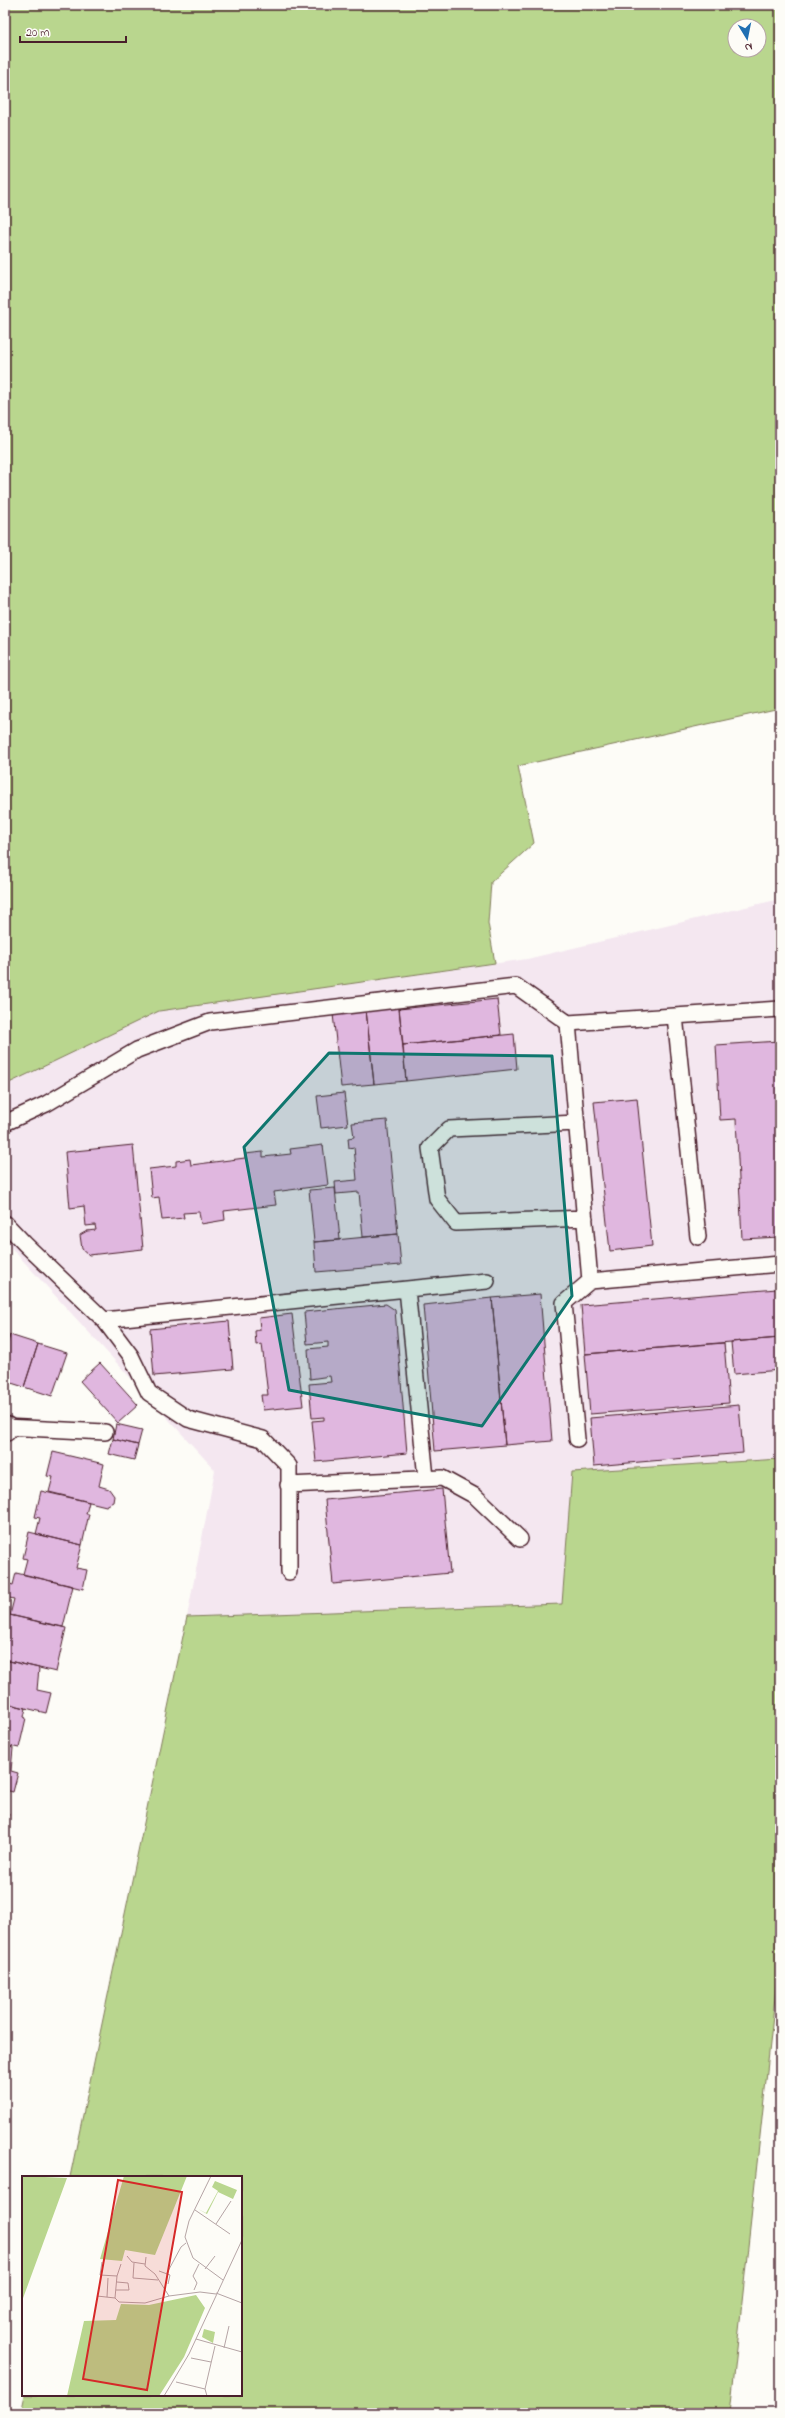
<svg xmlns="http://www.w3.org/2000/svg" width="785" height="2418" font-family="'Indie Flower',sans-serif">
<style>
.built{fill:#f4e7f0}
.green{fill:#b9d68e;stroke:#827a5c;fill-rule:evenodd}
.building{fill:#e0b7df;stroke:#4a1f2b}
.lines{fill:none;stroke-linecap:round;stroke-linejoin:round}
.lane-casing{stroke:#4a1f2b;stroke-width:18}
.street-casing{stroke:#4a1f2b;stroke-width:25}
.lane{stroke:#fdfcf7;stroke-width:15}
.street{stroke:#fdfcf7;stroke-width:22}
.marked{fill:#0f766e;fill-opacity:0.2;stroke:#0f766e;stroke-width:3;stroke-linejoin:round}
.inset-road{fill:none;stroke:#b5a4a5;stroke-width:1}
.view{fill:#d62828;fill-opacity:0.15;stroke:#d62828;stroke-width:2}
.inset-edge{fill:none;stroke:#4a1f2b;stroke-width:2}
</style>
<rect width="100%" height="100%" fill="#fdfcf7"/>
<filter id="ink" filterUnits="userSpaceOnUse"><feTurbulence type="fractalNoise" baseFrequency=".025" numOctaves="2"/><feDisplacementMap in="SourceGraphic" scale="8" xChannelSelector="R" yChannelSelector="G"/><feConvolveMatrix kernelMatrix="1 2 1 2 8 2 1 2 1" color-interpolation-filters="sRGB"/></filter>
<g filter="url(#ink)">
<path class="built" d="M780,899V1459L572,1472L562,1604L187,1617L215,1470L5,1241V1085L159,1011L527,959Z"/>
<path class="green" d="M5,5H780V708L518,766L534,843L491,882L488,923L495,963L159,1011L5,1085ZM735,26H759V50H735Z
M780,1459V1951L730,2413H21L25,2395H241V2177H70L187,1617L562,1604L572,1472Z"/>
<path class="building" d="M497,999L501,1035L403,1045L399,1009Z
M399,1007L406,1081L374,1084L366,1010Z
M366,1010L374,1084L341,1087L333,1014Z
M514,1034L517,1069L406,1081L403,1045Z
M780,1041V1237L742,1239L736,1119L720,1120L716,1045Z
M344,1093L348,1125L321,1128L317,1096Z
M637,1098L652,1246L610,1251L594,1102Z
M387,1120L398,1234L363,1237L359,1192L336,1194L335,1182L357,1180L354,1147L349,1148L348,1138L354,1137L352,1123Z
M133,1145L143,1249L89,1255L82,1249L80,1235L87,1231L96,1230L95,1225L86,1226L84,1206L70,1208L65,1152Z
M323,1145L328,1185L274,1192L276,1205L224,1211L225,1220L201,1224L199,1212L183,1213L184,1218L162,1220L159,1197L152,1198L149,1169L176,1166V1161L190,1159L191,1165L245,1158V1154L263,1152V1157L291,1154L290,1149Z
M335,1188L340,1240L314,1242L309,1190Z
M398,1234L401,1265L316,1272L314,1242Z
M777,1289L780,1338L585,1354L581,1305Z
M540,1294L552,1441L505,1445L492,1298Z
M492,1298L505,1445L435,1451L423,1305Z
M386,1304L395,1310L407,1453L316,1462L312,1421L324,1420V1417L312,1418L309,1384L331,1382L330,1376L310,1379L308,1349L328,1347V1342L307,1344L304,1312Z
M292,1314L303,1406L263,1410L261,1395H268L262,1344L256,1345L255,1331L260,1330L259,1318Z
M229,1321L233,1369L154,1376L150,1329Z
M5,1333L10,1335L5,1351Z
M10,1335L38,1344L24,1387L5,1381V1351Z
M780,1338V1370L734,1374L731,1342Z
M724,1343L729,1403L590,1414L585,1354Z
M38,1344L67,1353L52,1396L24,1387Z
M100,1363L138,1405L118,1423L80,1381Z
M739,1405L743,1453L594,1466L590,1418Z
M116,1424L142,1430L138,1445L113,1439Z
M113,1439L138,1445L134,1460L109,1454Z
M53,1452L104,1464L99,1486L109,1489L114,1496L113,1502L106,1506L49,1492L53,1477L47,1476Z
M442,1489L450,1573L333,1584L325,1500Z
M41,1491L89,1502L86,1514H89L82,1545L36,1534L40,1518L35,1517Z
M29,1532L82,1545L76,1568L87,1570L83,1589L23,1574L27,1559L23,1558Z
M16,1573L73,1586L63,1627L10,1615L14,1599L5,1597V1589L7,1583L13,1585Z
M5,1614L66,1628L56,1672L5,1660Z
M5,1660L39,1668L37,1690L51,1693L46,1713L5,1703Z
M5,1703L26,1708L24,1717L26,1718L19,1748L5,1745Z
M5,1746L13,1748L11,1771L18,1773L13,1792L5,1790Z
M5,1813L9,1814L5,1829Z"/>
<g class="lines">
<g class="lane-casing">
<path id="lane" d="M675,1016L698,1237
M568,1023L590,1281L780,1264
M5,1123L46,1104L137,1050L210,1022L516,986L568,1023L780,1009
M577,1123L449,1129L430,1148L437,1199L456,1223L585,1218
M5,1223L25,1244L104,1320L131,1356L149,1393L188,1419L263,1439L289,1466V1572
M407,1289L487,1281
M104,1320L407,1289L426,1478
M5,1427L105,1432
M577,1439L564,1303L590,1281
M288,1485L442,1478L475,1496L520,1539"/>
</g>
<g class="street-casing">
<path id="street" d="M5,1430L6,1428"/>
</g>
<use href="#lane" class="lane"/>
<use href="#street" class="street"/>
</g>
</g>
<path class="marked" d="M329,1053L552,1056L572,1296L482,1426L289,1390L244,1147Z"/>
<g transform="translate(22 2176)">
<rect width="220" height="220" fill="#fdfcf7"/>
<path d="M0,0L45,2L0,125ZM102,0H165L133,79L103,74L100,85L78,83ZM193,5L215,14L211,23L196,16L185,38L176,33L184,37L196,15L190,11ZM174,119L183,132L162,181L137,220H45L62,145L94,144L99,128L127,129ZM182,153L193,156L191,167L180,161Z" fill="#b9d68e"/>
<path class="inset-road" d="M189,0L167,45L163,61L171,82L201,104M173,34L208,58M194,48L209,25M105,80L110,86L123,88M124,81L123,90L133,98L147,120M80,86L78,99L95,100L93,122M112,87L111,102L136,104M183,93L193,80M137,95L148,99L146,108M145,97L159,71L164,67M95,100L99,88M94,114H107L106,107L95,106M172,114L175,107L171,100L177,88M194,117L220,127M75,120L93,122L97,126L123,127L147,120L178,116L194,118M85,121L86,102M174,163L220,176M202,172L207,150M169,182L189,186M154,206L183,213M142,220L167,178L220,64M185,220L183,213L193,170"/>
<path class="view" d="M96,4L160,16L125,214L61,203Z"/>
<rect width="220" height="220" class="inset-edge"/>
</g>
<rect width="785" height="2418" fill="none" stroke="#fdfcf7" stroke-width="20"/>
<rect x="10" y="10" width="765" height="2398" fill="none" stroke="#4a1f2b" stroke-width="1.5" filter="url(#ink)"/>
<g transform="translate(747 38) rotate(170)"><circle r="19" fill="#fdfcf7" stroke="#b5a4a5"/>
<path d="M0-3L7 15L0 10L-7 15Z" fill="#1f6fb2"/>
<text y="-6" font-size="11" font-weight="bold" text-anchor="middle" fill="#4a1f2b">N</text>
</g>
<path d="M20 36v6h106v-6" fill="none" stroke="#4a1f2b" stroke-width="2"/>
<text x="26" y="36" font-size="12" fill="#4a1f2b" stroke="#fdfcf7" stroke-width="3" paint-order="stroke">20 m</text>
</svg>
